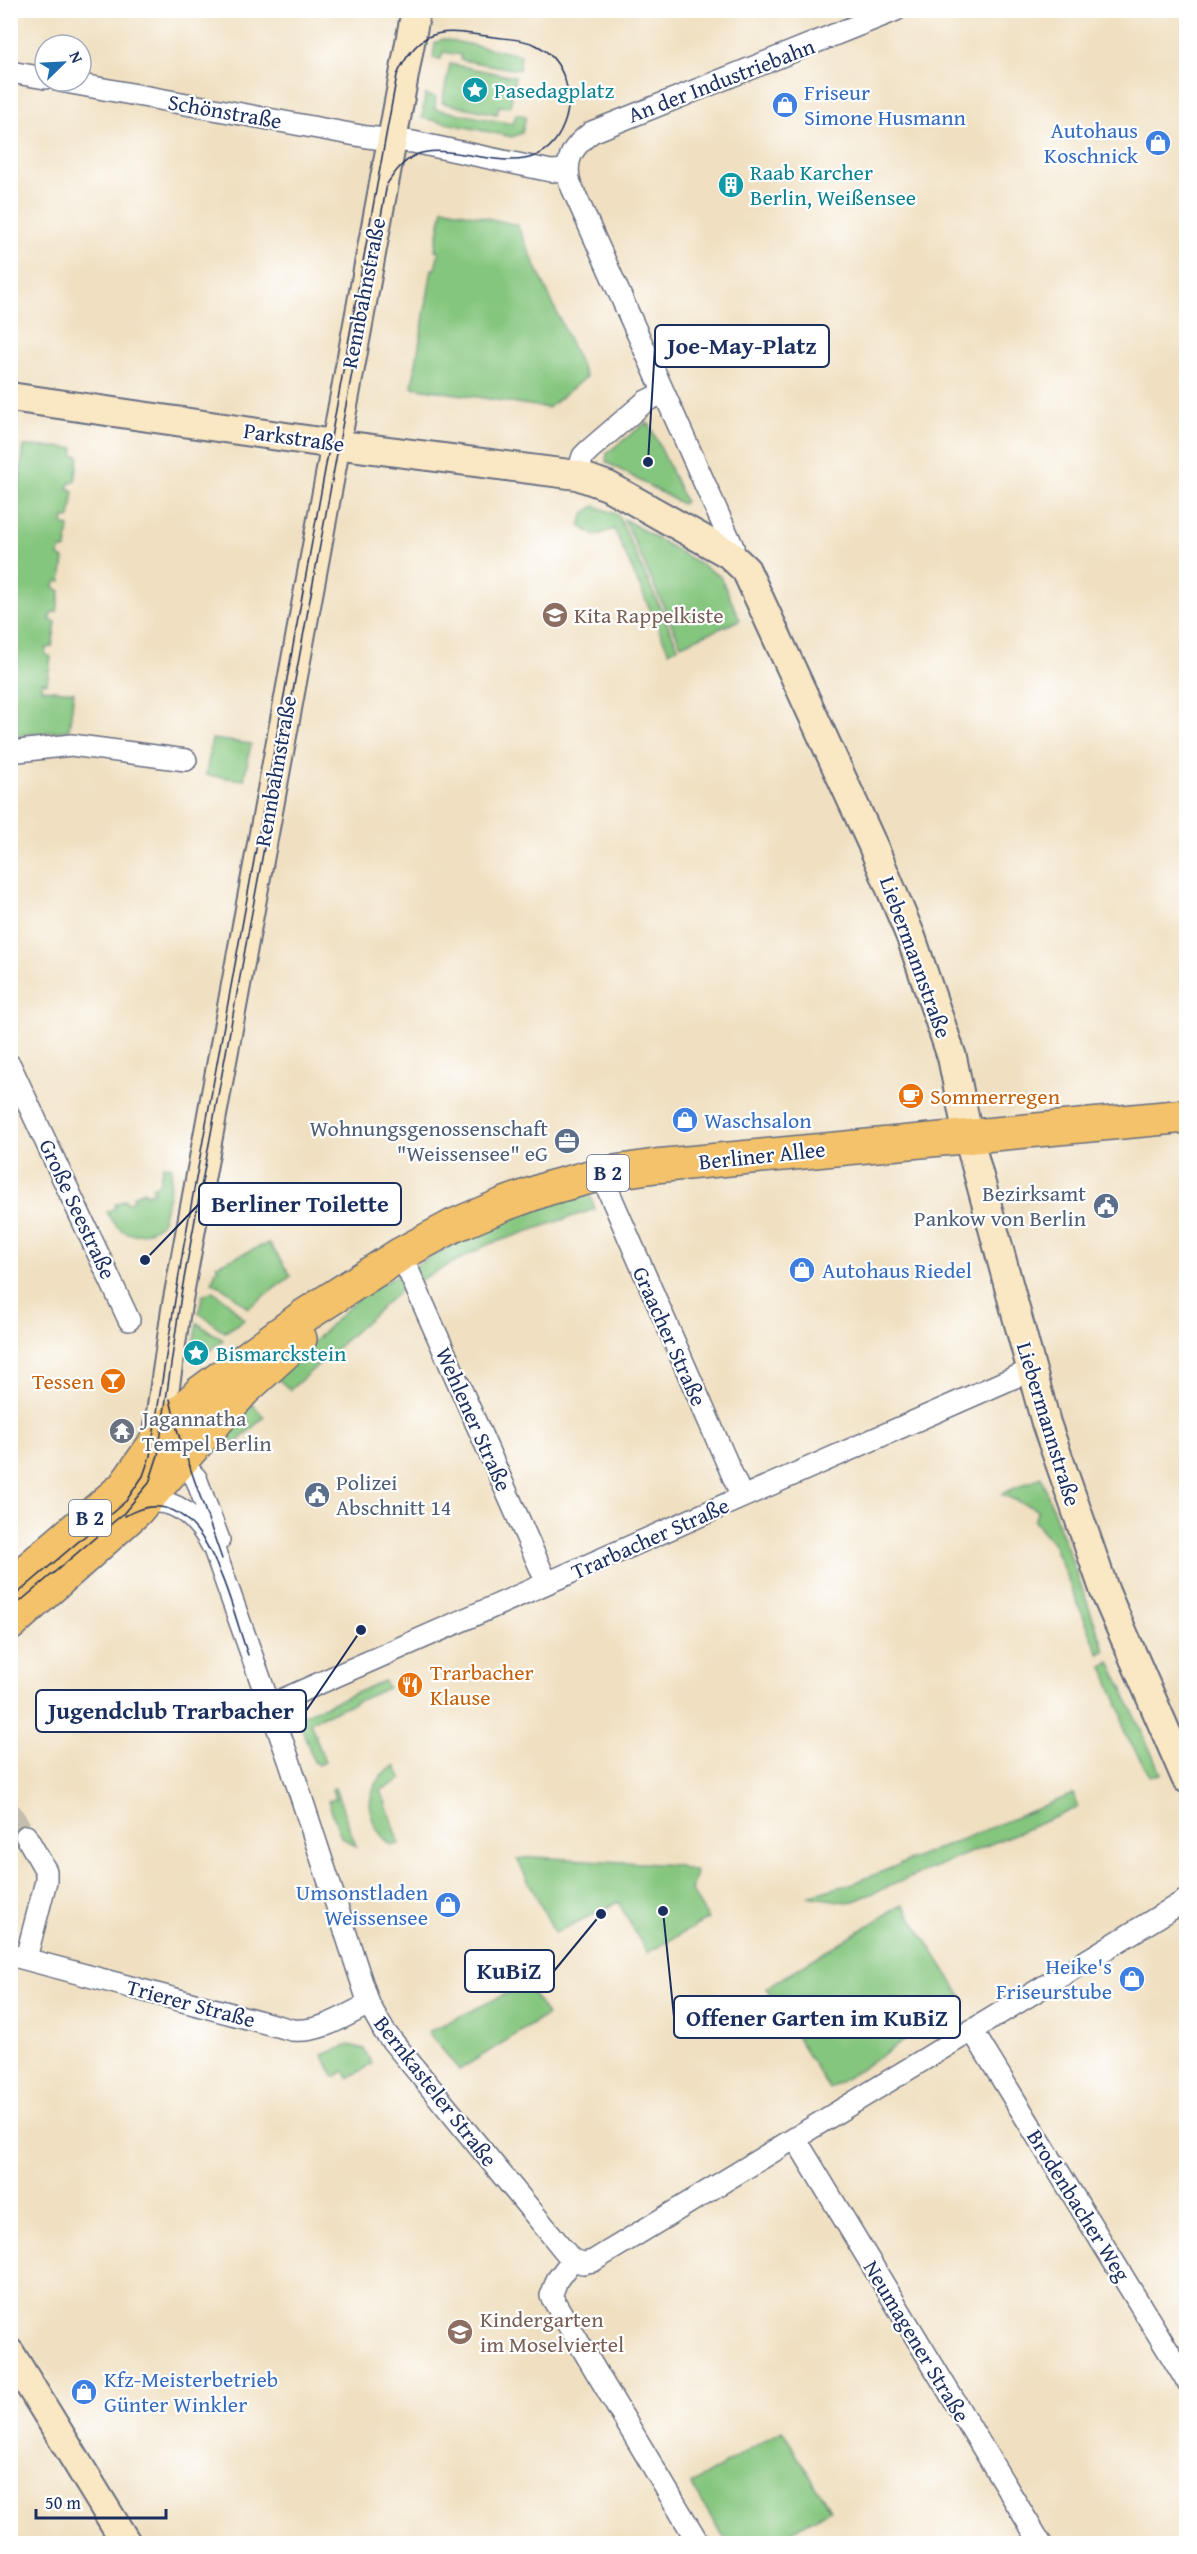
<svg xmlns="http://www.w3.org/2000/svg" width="1197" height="2554" font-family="'Gentium Book Plus',serif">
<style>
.green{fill:#85c67e;stroke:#507a6e;stroke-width:1.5}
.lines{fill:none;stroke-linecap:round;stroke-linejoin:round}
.street-tunnel{stroke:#c5bdad;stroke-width:21;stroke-dasharray:21 10;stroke-linecap:butt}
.street-casing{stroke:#666d81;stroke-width:24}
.secondary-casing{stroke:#666d81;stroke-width:32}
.primary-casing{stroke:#666d81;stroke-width:36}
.street{stroke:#fff;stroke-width:21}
.secondary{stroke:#fae7c3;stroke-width:28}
.primary{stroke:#f3c26a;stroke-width:33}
.tram{stroke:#1b2f5e;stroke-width:1.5}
.labels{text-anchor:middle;stroke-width:4.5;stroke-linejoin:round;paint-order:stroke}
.shield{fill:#fff;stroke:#5f6d8e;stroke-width:1.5}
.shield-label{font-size:21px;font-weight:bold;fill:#1b2f5e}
.street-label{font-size:22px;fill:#1b2f5e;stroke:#fff}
.culture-label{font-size:22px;fill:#0d838f;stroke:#fff;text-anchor:start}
.shop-label{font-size:22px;fill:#366cbe;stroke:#fff;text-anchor:start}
.education-label{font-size:22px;fill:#785e54;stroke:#fff;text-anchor:start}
.food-label{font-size:22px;fill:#c56008;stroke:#fff;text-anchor:start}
.service-label{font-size:22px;fill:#4e5e75;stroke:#fff;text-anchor:end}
.worship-label{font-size:22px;fill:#5b616d;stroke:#fff;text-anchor:start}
.leader{fill:none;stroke:#1b2f5e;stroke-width:2}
.callout-dot{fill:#1b2f5e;stroke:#fff;stroke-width:2}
.callout{fill:#fff;stroke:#1b2f5e;stroke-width:2}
.callout-label{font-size:24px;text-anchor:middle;font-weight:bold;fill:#1b2f5e}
</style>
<rect width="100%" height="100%" fill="#fff"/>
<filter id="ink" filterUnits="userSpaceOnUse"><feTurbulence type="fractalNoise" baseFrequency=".0167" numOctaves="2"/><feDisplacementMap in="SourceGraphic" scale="12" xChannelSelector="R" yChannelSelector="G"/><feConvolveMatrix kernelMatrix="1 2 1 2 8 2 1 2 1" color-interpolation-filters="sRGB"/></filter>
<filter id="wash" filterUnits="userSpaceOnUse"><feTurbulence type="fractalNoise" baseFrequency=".008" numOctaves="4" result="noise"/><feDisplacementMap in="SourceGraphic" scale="24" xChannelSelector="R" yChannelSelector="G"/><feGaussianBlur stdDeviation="1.35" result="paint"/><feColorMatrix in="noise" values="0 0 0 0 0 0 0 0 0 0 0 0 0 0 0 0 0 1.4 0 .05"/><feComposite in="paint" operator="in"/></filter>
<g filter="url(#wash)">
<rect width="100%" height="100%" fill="#f0e0c1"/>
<path class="green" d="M443,39L521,55L519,70L460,60L461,55L443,52L441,59L433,58L435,43Z
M450,64L515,77L510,107L499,106L497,114L442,103Z
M425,95L436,97L435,109L513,124L516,114L526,116L522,133L512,137L422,118Z
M443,208L517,225L586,377L548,408L412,387L432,269H435L439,251L435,250Z
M646,423L650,425L685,501L682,504L606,462L607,453Z
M24,446L74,448L73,455L79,456L75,482L69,483L68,488L74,491L70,518H64L63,524L69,527L66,549H60L59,556L64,559L61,581L55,582L54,587L60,591L57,612L51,613L50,620L56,622L52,647L46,648L45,654L51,657L47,683L42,682L41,689L74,692L69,730L11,736L10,544Z
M595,506L618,515L678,647L669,652L614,529L595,536L580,526L584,513Z
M624,519L720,576L740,620L681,645Z
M212,739L251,744L244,780L206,775Z
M163,1165L172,1167L169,1195L161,1224C138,1241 120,1237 107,1212L115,1208L114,1205L125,1200L127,1203L134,1200L133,1196L144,1191L146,1194L154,1191L152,1187L159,1184Z
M588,1189L595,1209L487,1245L401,1290L290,1390L277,1378L360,1296L512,1212Z
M269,1243L291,1276L248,1308L228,1291L212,1282L216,1270L219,1269L216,1265Z
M213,1291L229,1303L244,1320L225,1332L199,1313L202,1296Z
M197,1323L223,1340L201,1358L193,1347Z
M252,1404L264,1417L235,1444L226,1434Z
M1041,1477L1105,1651L1099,1654L1052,1542L1034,1521L1038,1510L1001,1494Z
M1110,1662L1161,1774L1150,1776L1124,1732L1121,1712L1103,1667Z
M384,1681L388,1688L310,1722L325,1762L318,1765L314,1762L298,1717Z
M395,1766L402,1779L381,1790L400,1844L392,1845C362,1824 363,1783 395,1766Z
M335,1788L356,1846L341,1837L328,1801L335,1799L332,1789Z
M1073,1794L1079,1807L854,1901L846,1902L807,1896L854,1883Z
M533,1857L676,1865L696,1872L691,1890L708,1919L647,1953L618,1902L555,1933L517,1859Z
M903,1904L965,2002L829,2089L766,1988Z
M526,1984L547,2015L459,2070L428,2032Z
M349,2045L364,2049L372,2064L348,2078L344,2071L335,2077L322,2055Z
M782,2430L830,2509L772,2543H727L691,2484Z"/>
</g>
<g filter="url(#ink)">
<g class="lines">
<path class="street-tunnel" d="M10,1811L26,1836"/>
<g class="street-casing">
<path id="street" d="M10,72L45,78
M60,81L367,137L413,142L551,171L567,170
M577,475L583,456L589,450L646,401L663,393
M729,554L733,547L570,183C564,159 573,146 592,132L896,10
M10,752L71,745L186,760
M10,1065L129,1320
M601,1174L742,1497
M401,1254L547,1583
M172,1453L196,1478L219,1540
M141,1505C175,1492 201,1523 214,1549L290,1763L369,2004L384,2031L572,2260
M270,1705L1031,1370
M10,1955L292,2030C321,2033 344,2016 369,2004
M26,1958L46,1881V1871L26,1836
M972,2030L1186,2380
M795,2138L1041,2544
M572,2260L583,2263L593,2261L1186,1900
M572,2260L557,2280L551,2296L699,2544"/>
</g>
<g class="secondary-casing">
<path id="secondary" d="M10,397L334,444L577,475L608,486L729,554L746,570L873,846L911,937L952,1057L968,1136L1046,1423L1105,1592L1186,1778
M157,1440L176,1310L416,10
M10,2353L127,2544"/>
</g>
<g class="primary-casing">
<path id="primary" d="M10,1585L124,1487L168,1425L201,1392L304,1316L401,1254L453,1226L505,1204L549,1188L601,1174L655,1166L1186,1116
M10,1624L136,1511L244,1390L300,1339"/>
</g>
<use href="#street" class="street"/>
<use href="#secondary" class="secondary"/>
<use href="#primary" class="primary"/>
<path class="tram" d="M170,1399L178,1433L222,1559
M125,1516C204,1470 230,1606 248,1655
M10,1600L126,1501L143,1476L150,1456L183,1250L397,75C404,60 413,45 428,37C446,28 468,34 487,36C503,39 522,38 536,45C564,59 575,95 564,124C538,194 457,137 416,155C403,161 395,172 387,184L181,1295L158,1455L149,1483L123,1514L10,1610"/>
</g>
</g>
<defs>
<g id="sight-disc" transform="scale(1.35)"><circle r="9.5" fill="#0f9aa8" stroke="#fff"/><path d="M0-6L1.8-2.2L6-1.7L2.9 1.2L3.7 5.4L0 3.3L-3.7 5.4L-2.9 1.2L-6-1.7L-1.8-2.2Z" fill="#fff"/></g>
<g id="shop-disc" transform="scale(1.35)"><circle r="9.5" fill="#3f7fe0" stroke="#fff"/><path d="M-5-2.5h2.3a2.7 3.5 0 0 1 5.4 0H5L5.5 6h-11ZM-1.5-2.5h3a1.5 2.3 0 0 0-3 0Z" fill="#fff"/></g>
<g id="building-disc" transform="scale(1.35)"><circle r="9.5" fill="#0f9aa8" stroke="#fff"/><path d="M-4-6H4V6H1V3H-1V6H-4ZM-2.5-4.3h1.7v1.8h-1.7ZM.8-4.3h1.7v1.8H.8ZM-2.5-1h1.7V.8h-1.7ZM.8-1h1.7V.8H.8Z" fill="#fff"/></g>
<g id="school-disc" transform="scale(1.35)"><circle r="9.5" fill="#8d6e63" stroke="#fff"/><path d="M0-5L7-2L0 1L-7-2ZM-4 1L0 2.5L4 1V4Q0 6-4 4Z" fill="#fff"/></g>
<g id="cafe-disc" transform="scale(1.35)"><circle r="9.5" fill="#e8710a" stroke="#fff"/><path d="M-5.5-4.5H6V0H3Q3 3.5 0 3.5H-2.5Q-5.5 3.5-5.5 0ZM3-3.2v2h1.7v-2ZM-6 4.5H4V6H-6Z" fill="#fff"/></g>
<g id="office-disc" transform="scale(1.35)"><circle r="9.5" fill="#5c6f8a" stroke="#fff"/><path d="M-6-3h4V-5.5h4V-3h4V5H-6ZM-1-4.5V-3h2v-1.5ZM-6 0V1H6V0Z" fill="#fff"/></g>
<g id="civic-disc" transform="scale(1.35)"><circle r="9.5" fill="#5c6f8a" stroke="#fff"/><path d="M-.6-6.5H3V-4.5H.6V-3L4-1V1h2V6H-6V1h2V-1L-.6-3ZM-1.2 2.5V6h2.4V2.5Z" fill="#fff"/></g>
<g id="bar-disc" transform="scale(1.35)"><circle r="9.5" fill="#e8710a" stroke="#fff"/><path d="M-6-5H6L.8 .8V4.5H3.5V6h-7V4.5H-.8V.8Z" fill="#fff"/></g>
<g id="temple-disc" transform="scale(1.35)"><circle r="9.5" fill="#6b7280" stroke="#fff"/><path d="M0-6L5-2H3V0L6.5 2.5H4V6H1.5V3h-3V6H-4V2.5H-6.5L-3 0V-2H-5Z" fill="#fff"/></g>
<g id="restaurant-disc" transform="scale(1.35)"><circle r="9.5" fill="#e8710a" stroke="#fff"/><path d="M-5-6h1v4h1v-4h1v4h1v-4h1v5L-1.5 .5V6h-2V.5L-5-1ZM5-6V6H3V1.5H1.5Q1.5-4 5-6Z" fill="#fff"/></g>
</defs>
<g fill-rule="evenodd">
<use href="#sight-disc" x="475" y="90"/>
<use href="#shop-disc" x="785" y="105"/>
<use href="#shop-disc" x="1158" y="143"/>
<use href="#building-disc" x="731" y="185"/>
<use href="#school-disc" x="555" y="615"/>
<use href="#cafe-disc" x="911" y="1096"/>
<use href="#shop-disc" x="685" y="1120"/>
<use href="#office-disc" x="567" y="1141"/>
<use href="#civic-disc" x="1106" y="1206"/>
<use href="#shop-disc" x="802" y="1270"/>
<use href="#sight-disc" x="196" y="1353"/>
<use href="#bar-disc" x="113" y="1381"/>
<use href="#temple-disc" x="122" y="1431"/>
<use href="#civic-disc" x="317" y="1495"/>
<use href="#restaurant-disc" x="410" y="1685"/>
<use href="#shop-disc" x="448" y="1905"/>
<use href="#shop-disc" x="1132" y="1979"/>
<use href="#school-disc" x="460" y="2332"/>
<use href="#shop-disc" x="84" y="2392"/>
</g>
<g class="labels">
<g class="shield">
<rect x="587" y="1155" width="42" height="36" rx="4.5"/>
<rect x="69" y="1500" width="42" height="36" rx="4.5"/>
</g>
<g class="shield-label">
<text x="608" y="1180">B 2</text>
<text x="90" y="1525">B 2</text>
</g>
<g class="street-label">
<text transform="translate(721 80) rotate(-21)" y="8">An der Industriebahn</text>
<text transform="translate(225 111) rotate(10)" y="8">Schönstraße</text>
<text transform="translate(363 293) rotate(-79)" y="8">Rennbahnstraße</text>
<text transform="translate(294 437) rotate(8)" y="8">Parkstraße</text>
<text transform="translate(275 771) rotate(-80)" y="8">Rennbahnstraße</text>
<text transform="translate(916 957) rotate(70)" y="8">Liebermannstraße</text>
<text transform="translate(762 1155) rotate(-6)" y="8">Berliner Allee</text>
<text transform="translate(78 1209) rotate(65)" y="8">Große Seestraße</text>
<text transform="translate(670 1336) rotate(66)" y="8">Graacher Straße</text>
<text transform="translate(474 1419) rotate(66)" y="8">Wehlener Straße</text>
<text transform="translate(1049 1424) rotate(73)" y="8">Liebermannstraße</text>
<text transform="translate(650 1538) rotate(-24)" y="8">Trarbacher Straße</text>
<text transform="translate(191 2003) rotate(15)" y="8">Trierer Straße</text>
<text transform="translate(436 2091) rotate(52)" y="8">Bernkasteler Straße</text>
<text transform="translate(1079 2205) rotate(58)" y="8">Brodenbacher Weg</text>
<text transform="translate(917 2341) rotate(59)" y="8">Neumagener Straße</text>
</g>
<g class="culture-label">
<text x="494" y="98">Pasedagplatz</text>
<text x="750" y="180">Raab Karcher<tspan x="750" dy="25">Berlin, Weißensee</tspan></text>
<text x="216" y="1361">Bismarckstein</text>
</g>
<g class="shop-label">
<text x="804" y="100">Friseur<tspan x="804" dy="25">Simone Husmann</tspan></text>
<text x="1138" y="138" text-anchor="end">Autohaus<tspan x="1138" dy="25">Koschnick</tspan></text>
<text x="704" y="1128">Waschsalon</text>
<text x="822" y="1278">Autohaus Riedel</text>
<text x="428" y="1900" text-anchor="end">Umsonstladen<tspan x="428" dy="25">Weissensee</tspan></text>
<text x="1112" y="1974" text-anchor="end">Heike's<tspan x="1112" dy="25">Friseurstube</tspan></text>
<text x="104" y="2387">Kfz-Meisterbetrieb<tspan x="104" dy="25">Günter Winkler</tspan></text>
</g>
<g class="education-label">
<text x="574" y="623">Kita Rappelkiste</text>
<text x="480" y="2327">Kindergarten<tspan x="480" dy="25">im Moselviertel</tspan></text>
</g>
<g class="food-label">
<text x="930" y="1104">Sommerregen</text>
<text x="94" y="1389" text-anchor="end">Tessen</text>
<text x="430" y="1680">Trarbacher<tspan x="430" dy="25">Klause</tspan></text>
</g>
<g class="service-label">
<text x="548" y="1136">Wohnungsgenossenschaft<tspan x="548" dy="25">"Weissensee" eG</tspan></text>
<text x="1086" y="1201">Bezirksamt<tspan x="1086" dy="25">Pankow von Berlin</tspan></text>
<text x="336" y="1490" text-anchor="start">Polizei<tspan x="336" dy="25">Abschnitt 14</tspan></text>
</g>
<g class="worship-label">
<text x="142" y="1426">Jagannatha<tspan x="142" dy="25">Tempel Berlin</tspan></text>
</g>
</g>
<path class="leader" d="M648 462L655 346M145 1260L199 1204M361 1630L306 1711M601 1914L554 1971M663 1911L674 2017"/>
<g class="callout-dot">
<circle cx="648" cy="462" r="6"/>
<circle cx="145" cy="1260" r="6"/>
<circle cx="361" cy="1630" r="6"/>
<circle cx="601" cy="1914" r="6"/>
<circle cx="663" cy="1911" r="6"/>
</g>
<g class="callout">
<rect x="655" y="325" width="174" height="42" rx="6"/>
<rect x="199" y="1183" width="202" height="42" rx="6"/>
<rect x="36" y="1690" width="270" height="42" rx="6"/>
<rect x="465" y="1950" width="89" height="42" rx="6"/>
<rect x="674" y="1996" width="286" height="42" rx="6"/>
</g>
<g class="callout-label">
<text x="742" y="354">Joe-May-Platz</text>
<text x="300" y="1212">Berliner Toilette</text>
<text x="171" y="1719">Jugendclub Trarbacher</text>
<text x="509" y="1979">KuBiZ</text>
<text x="817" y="2026">Offener Garten im KuBiZ</text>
</g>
<rect width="1197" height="2554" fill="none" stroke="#fff" stroke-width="36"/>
<g transform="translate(63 63) rotate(66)"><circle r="28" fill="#ffffff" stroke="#a4acbf" stroke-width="1.5"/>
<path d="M0-4.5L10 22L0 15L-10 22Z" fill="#1f6fb2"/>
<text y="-9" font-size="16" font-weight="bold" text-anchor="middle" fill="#1b2f5e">N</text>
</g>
<path d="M36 2509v9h130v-9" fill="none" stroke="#1b2f5e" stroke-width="3"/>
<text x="45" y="2509" font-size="18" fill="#1b2f5e" stroke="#ffffff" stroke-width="4.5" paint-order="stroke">50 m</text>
</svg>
